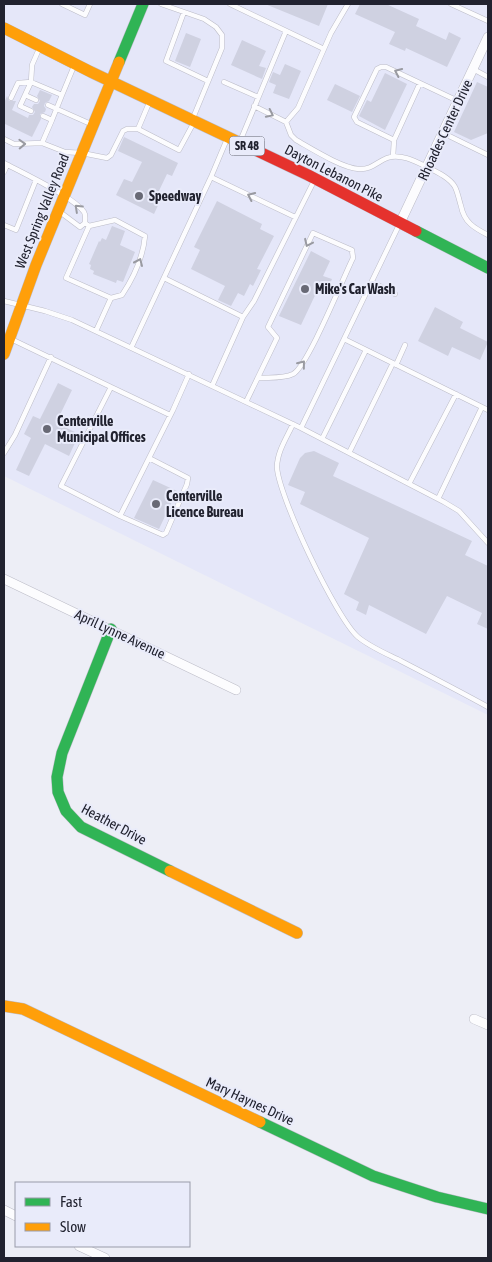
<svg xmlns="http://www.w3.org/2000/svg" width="492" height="1262" font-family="'Asap Condensed',sans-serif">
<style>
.built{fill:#e5e7f9}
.building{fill:#cfd1e1}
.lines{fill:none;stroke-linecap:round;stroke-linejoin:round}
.lane-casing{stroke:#bcbcc7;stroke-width:5.5}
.street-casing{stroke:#bcbcc7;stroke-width:10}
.fast-casing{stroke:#bcbcc7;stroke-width:12}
.slow-casing{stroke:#bcbcc7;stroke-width:12}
.jam-casing{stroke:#bcbcc7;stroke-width:12}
.lane{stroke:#fcfcfe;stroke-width:4.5}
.street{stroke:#fcfcfe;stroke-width:9}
.fast{stroke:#30b455;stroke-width:11}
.slow{stroke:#ff9f0a;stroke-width:11}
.jam{stroke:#e5322d;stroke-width:11}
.oneway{stroke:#999aa1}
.poi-dot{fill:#686975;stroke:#e9ebfa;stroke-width:2}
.labels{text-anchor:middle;stroke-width:4;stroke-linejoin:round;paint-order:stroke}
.shield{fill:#e9ebfa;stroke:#5d5e6c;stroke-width:1}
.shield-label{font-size:12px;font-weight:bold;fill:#21222f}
.street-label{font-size:14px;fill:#21222f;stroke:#e9ebfa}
.poi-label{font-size:14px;font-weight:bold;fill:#21222f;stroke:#e9ebfa;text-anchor:start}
</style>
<rect width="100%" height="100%" fill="#edeef6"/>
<path class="built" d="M4,4H488V715L4,476Z"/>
<path class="building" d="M265,4H328L319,26Z
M360,4H386L419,19L416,26L446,40L449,32L461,38L447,67L406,48L405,51L389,44L395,32L355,14Z
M186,33L201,39L190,67L175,61Z
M242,40L266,51L259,66L266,68L262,79L231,65Z
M285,64L301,71L289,99L273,93L276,85L269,82L273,72L280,75Z
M385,73L407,84L385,130L359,116L367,100L371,102Z
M477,82L488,87V133L471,140L454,132Z
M335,84L360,96L352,112L327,100Z
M40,90L52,95L49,101L45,103L44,106L46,109L45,112L40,114L41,119L32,137L5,124L4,126V103L7,96L9,101H16L12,110L28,118L29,115H33L35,112L32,107L34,104H38L40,101L37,96Z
M124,137L178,163L172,176L167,174L157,195L162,197L154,214L116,195L124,179L132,182L142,162L118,151Z
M217,201L262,224L260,229L274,236L257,269L261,270L253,286L250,284L244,296L238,293L231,306L218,300L225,286L191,269L200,250L194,247Z
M112,226L125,231L120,245L135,252L123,282L117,280L116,283L93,274L94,271L90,269L91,265L89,264L99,241L100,242L102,238L106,240Z
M311,251L330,261L323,276L332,279L327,291L319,287L301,325L279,316Z
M435,307L463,322L460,328L488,342L480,360L452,347L448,356L418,341Z
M58,383L72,390L56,423L79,434L69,456L45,444L29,476L16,470L31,438L24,434L33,416L40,419Z
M314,451L339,463L333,476L472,541L465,555L488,566V629L477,624L482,613L447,596L426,634L369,605L366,615L356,610L359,602L344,594L369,538L300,504L305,492L288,485L300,458L305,453Z
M153,480L177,491L159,529L134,518Z"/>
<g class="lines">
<g class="lane-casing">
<path id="lane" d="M62,4L85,15L90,4
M161,4L204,19L216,27L222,35V48L193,118
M230,4L324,49
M451,4L488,21
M184,12L166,61L208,81
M39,49L32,65L31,82L62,95L74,66
M473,69L488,77
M224,82L258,97
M25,95L36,100
M11,98L18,83L31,82L20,106L31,111
M48,105L93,125
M254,106L286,122
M43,116L52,120L62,95
M286,122L291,135L296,140C312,149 342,168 359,169C371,170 377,162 387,158C400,153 415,161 427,167C437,172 450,178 455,187C458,193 459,200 461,206C464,222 474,228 488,235
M286,122L298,108L331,33L348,4
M138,129L179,150L193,124
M443,133L488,155
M4,139L14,144L42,143L65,152L82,153L107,158L111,155L123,131L127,129H138L149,103
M241,139L286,31
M394,140L357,122L354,117L377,69L381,67H386L458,101
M42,143L52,120
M393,157L394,140L420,83
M4,163C21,172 74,197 84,212C86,215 85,219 85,223L89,226L66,278L111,298L96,331
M4,172L7,165
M211,177L227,139
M60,212L80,227L85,223
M4,225L16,230L36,180
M89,226L115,220L145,236C143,258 134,277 122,295L111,298
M164,278L243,317L212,386
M372,282L395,294
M4,301L45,311L72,320L301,428L444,502L459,511L488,543
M243,317L254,301L314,181
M11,339L111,387L61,486L120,516L173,410L189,374
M344,339L488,410
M131,348L211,177L295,217
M396,365L405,345
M111,387L170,415
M246,402L277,338L268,327L313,233L352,250L353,258C343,278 308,366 293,374C283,379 269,377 258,378
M293,424C287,437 277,452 277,467C278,495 336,618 358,637C370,647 387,654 401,661C430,676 459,691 488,707
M301,428L399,225
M322,439L366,350
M4,453L15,435L51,357
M349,453L393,363
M409,484L456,394
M438,499L482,407
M120,516L163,535L166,533L187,484L188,478L149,458"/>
</g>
<g class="street-casing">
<path id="street" d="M400,223L488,37
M4,579L236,690
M474,1019L488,1025
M4,1210L16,1216
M79,1246L105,1258"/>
</g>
<g class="fast-casing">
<path id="fast" d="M119,62L143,4
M416,231L488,268
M111,629L62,753L57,777L58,792L66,811L81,827L170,871
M260,1122L373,1176L437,1197L488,1209"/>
</g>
<g class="slow-casing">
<path id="slow" d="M4,28L91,72L253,149
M4,354L36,265L119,62
M170,871L297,933
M4,1006L23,1009L260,1122"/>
</g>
<g class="jam-casing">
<path id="jam" d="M253,149L308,175L416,231"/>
</g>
<use href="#lane" class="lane"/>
<use href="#street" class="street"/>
<use href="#fast" class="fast"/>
<use href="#slow" class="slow"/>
<use href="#jam" class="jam"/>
</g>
<defs><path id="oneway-chevron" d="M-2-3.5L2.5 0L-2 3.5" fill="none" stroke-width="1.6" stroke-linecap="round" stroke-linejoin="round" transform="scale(1.25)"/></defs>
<g class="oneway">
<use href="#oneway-chevron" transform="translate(398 72) rotate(-155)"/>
<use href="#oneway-chevron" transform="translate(270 114) rotate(26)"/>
<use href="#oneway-chevron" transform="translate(22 144) rotate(-2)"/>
<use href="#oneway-chevron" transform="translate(251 196) rotate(-155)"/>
<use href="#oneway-chevron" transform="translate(78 208) rotate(-137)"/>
<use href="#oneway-chevron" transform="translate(308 243) rotate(115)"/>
<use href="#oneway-chevron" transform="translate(139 262) rotate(-66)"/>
<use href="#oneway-chevron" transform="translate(302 364) rotate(-51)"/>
</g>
<g class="poi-dot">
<circle cx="139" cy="196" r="5"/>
<circle cx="305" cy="289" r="5"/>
<circle cx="47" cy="429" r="5"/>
<circle cx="156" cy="504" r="5"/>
</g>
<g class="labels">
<rect class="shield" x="229.5" y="136.5" width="35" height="19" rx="4"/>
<g class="shield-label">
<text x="247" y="150">SR 48</text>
</g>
<g class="street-label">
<text transform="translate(445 130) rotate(-65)" y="5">Rhoades Center Drive</text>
<text transform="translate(334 173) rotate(27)" y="5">Dayton Lebanon Pike</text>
<text transform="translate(42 211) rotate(-68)" y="5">West Spring Valley Road</text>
<text transform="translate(120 634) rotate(25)" y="5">April Lynne Avenue</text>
<text transform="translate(114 824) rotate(28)" y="5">Heather Drive</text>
<text transform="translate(250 1101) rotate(25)" y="5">Mary Haynes Drive</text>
</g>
<g class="poi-label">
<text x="149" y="201">Speedway</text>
<text x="315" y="294">Mike's Car Wash</text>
<text x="57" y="426">Centerville<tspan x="57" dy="16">Municipal Offices</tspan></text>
<text x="166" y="501">Centerville<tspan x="166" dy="16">Licence Bureau</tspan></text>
</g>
</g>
<rect width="492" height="1262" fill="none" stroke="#21222f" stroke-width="10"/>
<rect x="15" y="1182" width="175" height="65" fill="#e9ebfa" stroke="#999ba9"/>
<rect x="25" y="1198" width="25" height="8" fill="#30b455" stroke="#999ba9"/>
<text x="60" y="1207" font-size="15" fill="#21222f">Fast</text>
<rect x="25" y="1223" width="25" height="8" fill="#ff9f0a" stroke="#999ba9"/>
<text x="60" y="1232" font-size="15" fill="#21222f">Slow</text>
</svg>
